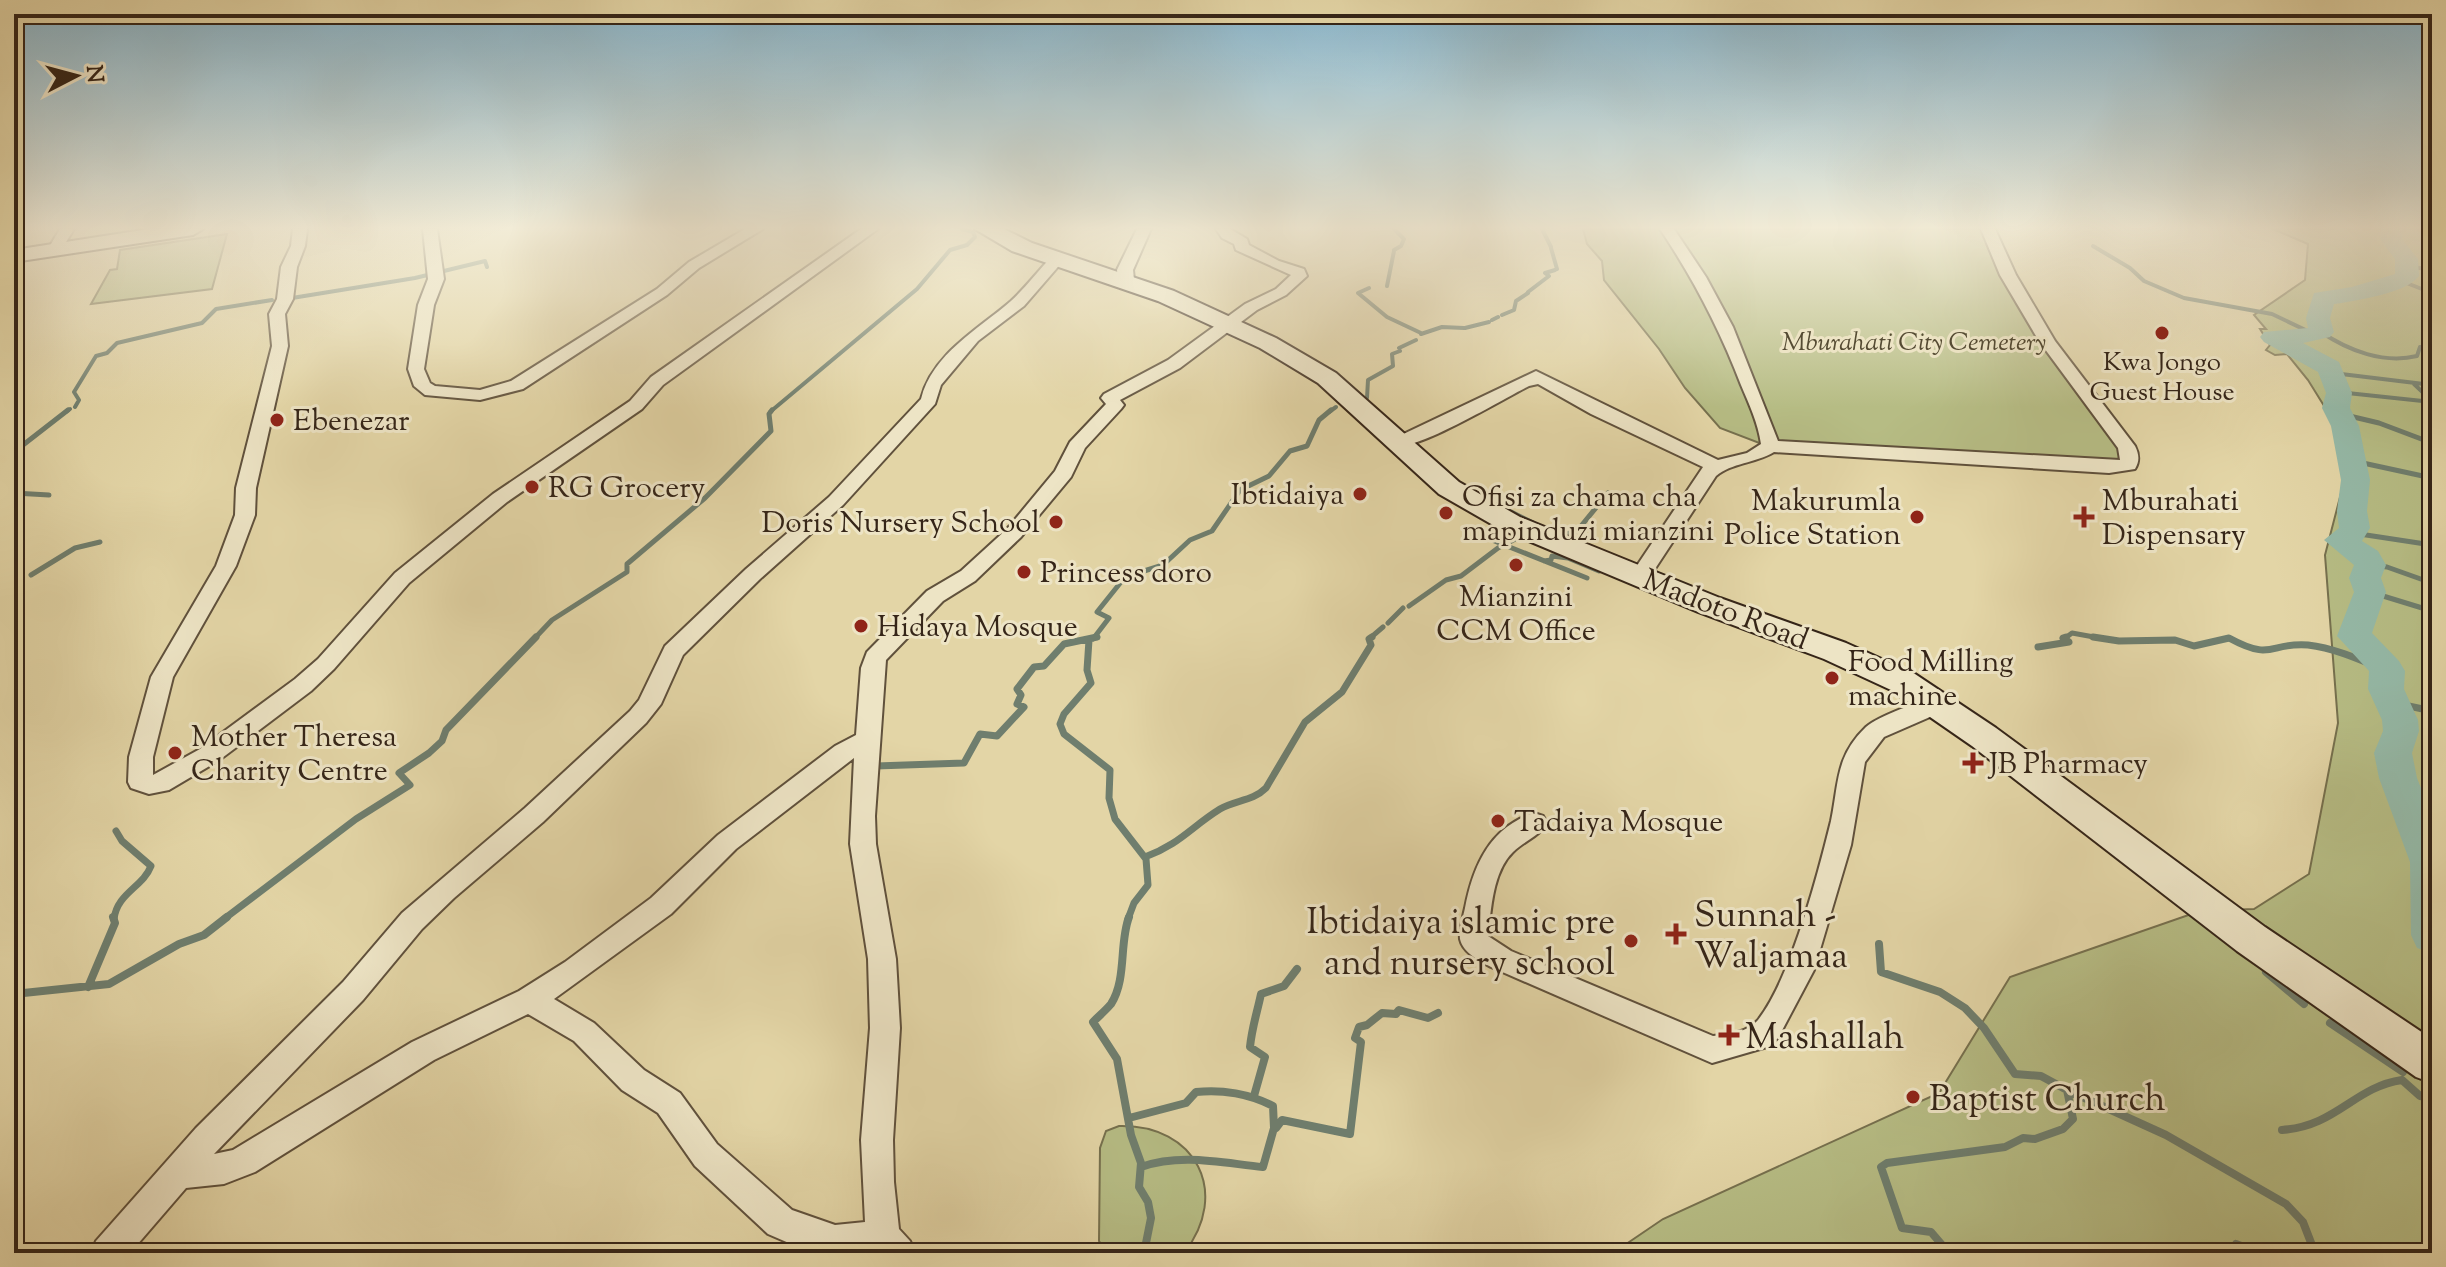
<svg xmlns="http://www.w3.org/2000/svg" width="2446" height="1267" font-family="'Sorts Mill Goudy',serif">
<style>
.green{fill:#b6bc84;stroke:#76704e;stroke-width:2}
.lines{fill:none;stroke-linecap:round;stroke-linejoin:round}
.stream-far3{stroke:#6f7e6e;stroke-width:4}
.stream-far2{stroke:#6f7e6e;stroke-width:5}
.stream-far1{stroke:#6f7e6e;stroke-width:7}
.stream{stroke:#6f7e6e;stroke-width:8}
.river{fill:#95b9a7;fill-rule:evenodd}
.minor-casing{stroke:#60513c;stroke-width:4}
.secondary-casing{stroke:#352518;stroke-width:4}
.minor{fill:#ede4c5;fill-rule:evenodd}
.secondary{fill:#ede4c5;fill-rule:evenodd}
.poi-dot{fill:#8f2418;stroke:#ede4c5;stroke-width:3}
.labels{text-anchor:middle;stroke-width:6;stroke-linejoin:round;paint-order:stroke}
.far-park-label{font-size:26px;font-style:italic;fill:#554b33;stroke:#ede4c5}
.far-poi-label{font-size:26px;fill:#352518;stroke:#ede4c5}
.poi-label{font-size:30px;fill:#352518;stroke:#ede4c5;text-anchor:start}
.street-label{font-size:30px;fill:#352518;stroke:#ede4c5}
.near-poi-label{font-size:36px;fill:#352518;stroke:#ede4c5;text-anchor:start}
</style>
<rect width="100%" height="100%" fill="#e3d5a6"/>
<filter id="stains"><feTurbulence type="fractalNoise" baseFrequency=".0025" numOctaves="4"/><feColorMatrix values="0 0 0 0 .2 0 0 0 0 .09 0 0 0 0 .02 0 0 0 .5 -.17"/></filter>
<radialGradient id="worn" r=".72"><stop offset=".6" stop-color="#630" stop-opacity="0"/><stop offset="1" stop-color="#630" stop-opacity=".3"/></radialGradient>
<path class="green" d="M1583,229H1987L2013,287L2130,452L2119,465L1775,449L1720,428L1685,388L1659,349L1604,280L1602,261L1587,244Z
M2273,229H2432V1253H1613L1663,1219L1939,1093L2010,977L2200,911L2254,909L2309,874L2338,723L2325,555L2352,451L2308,380L2287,354L2275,355L2266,350L2270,345L2260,329H2266L2254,315L2305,280L2308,244Z
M227,234L212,289L91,304L110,270L117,269L120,250Z
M1119,1126C1196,1124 1231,1193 1184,1253H1107L1099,1241L1100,1148L1106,1131Z"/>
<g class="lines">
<path class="stream-far3" d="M1394,229L1403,238
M1542,229L1551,247
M2428,229L2432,232
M2093,246L2130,268L2144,281L2184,298L2272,314L2316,335
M1551,248L1557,269
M1394,250L1401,246L1404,239
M2407,266L2432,270
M2399,280L2432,293
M1387,286L1394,251
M1369,288L1358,293L1387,317L1421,333
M1528,292L1549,276L1545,273L1555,270
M292,298L415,278L485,261L487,267
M1502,315L1514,310L1516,301L1528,293
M1492,320L1498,317
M1465,328L1489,322
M2321,332C2349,351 2384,364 2417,356L2420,347L2432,351
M1421,334L1442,327L1464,328
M1399,348L1416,340
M2333,373L2432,385
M2414,384L2432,401
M2338,392L2432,402
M1367,398L1368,380L1393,366L1392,354L1400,351
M75,407L79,400L74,392L96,356L107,353L117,343L202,323L216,309L272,300
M66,412L70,409
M770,412L917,289L950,250L967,245L975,237L973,232L962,229
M1329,412L1336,407"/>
<path class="stream-far2" d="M2341,414L2379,423L2432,443
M14,452L68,410
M2349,460L2432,478
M14,493L49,495
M1511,512L1533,523
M2353,533L2432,545
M1559,536L1577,531L1608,493
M1487,538L1587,578
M1544,561L1551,560L1552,556L1568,558L1599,571
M2370,565L2387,567L2432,583
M31,575L75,548L100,542
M14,580H21
M2370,592L2432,611
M1409,606L1446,580L1461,576L1498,548L1525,534
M1388,623L1403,608
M534,639L552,620L627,572V564L705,498L771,431L769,414L772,410
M1093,639L1109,618L1097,612L1125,577L1163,565L1190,540L1212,531L1240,490L1269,476L1290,451L1307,446L1319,420L1331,410
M1369,639L1383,627
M2064,639L2072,633L2105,639
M2226,639H2230"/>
<path class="stream-far1" d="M2093,637L2119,641L2175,640L2194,646L2229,638C2273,662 2269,642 2308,645C2335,648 2363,661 2387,671
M1089,640L1087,670L1091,683L1064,714L1060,724L1064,734L1110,770L1109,798L1115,819L1146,859L1148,885L1134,903L1128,919
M2038,647L2069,642L2063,638L2066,637
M2390,702L2432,711
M876,766L964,763L980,734L997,736L1024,707L1017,704L1021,695L1017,689L1034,667L1044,666L1064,644L1097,637
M1145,857C1180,844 1191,827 1220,809C1235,800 1253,801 1266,788L1305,722L1342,692L1371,645L1369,639L1372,637
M114,919C117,893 143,887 151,866L122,841L116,831
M224,919L356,819L410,785L399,773L429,753L442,741L446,730L536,637"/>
<path class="stream" d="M1129,917C1119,943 1127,979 1111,1004C1106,1010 1099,1016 1093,1022L1117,1059L1131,1135L1141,1163L1139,1187L1148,1202L1151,1218L1144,1253
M1879,944L1881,972L1940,992L1965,1008L1984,1028L2015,1074L2041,1076L2067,1090L2073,1119L2063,1129L2035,1139L2023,1138L2005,1147L1887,1163L1881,1167L1902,1228L1931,1232L1949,1253
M2266,972L2304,1004
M88,987L115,923L113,917
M14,994L109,984L179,944L204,935L227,917
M2330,1023L2403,1072
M2067,1090L2166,1135L2286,1204L2303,1222L2315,1253
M1254,1096L1265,1057L1250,1047C1252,1027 1257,1013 1261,994L1284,986L1297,969
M1129,1118L1186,1103L1196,1092C1222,1089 1250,1094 1273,1106L1274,1128L1263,1167C1222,1163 1181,1153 1141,1167
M1276,1128L1282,1120L1350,1134L1361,1042L1355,1038L1359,1027L1367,1025L1382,1013L1396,1014L1399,1010L1428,1018L1438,1013
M2282,1130C2337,1126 2354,1087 2402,1080L2420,1096L2432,1098
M2236,1244L2260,1253
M2260,1253L2271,1249L2286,1253"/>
<path class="river" d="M2382,229H2404L2402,239L2418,259L2419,276C2407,293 2355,301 2334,304L2330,318L2334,332L2330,337L2303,343L2339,362L2352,393L2350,408L2359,426L2370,480L2367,511L2370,528L2362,541L2378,551L2386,565L2381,578L2386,592L2372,633L2399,661L2405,671L2404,689L2418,720L2419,731L2412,753L2417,778L2432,816V953L2417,948L2411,935L2410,862L2379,778L2374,753L2383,731L2382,720L2368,689L2369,671L2337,636L2354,592L2349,578L2354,565L2324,540L2339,528L2337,511L2341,480L2331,426L2322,408L2326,393L2318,372L2264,342L2260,337L2264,332L2308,328L2306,318L2314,293L2352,287L2395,274V259L2380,239Z"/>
<g class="minor-casing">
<path id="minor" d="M60,229H74L60,252H50L48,249Z
M293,229H307L305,246L297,267L293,299L285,314L288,346L256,488L255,515L236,566L173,677L153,757V775L200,749L295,679L318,659L395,573L493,494L630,401L651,377L861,229H878L663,385L642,409L507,502L409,583L334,669L311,691L218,761L169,790L149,794L131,788L128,782L129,757L151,677L216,566L235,515L236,488L272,346L269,314L277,299L281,267L291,246Z
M423,229H437L444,279L434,305L424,369L430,383L435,386L480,390L511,381L657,289L689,262L745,229H763L699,268L667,295L523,389L480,400L425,395L414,386L408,369L418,305L428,279Z
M1137,229H1151L1133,270L1134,280L1126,285L1118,280L1117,270Z
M1216,229H1230L1247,239L1249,245L1279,261L1304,269L1307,276L1286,295L1257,310L1180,368L1120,400L1124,405L1121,409L1085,448L1071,477L1021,537L975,581L943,601L886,660L875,816L876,844L896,959L900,1028L893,1140L894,1182L899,1229L910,1241L915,1253H812L768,1234L695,1166L658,1113L622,1090L574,1041L528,1014L434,1060L255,1172L224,1184L186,1188L130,1253H91L96,1241L196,1128L343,982L402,913L525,808L630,711L639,700L665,646L746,569L829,497L921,399C932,354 979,329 1011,301C1026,287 1039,270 1053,255H1063V261L1024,306L978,341L941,385L935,404L843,505L760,579L683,655L661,704L646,723L543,822L454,898L422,929L363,1000L214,1154L233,1150L412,1042L519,991L565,962L651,898L718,835L835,746L856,735L861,668L867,652L927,591L961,571L1007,529L1055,471L1070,442L1106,404L1101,398L1104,394L1168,360L1245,304L1276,289L1291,275L1236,250L1234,244L1222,238ZM854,758L850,844L868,959L870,1028L861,1140L865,1222L835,1225L792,1210L717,1144L680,1093L644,1070L594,1023L554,999L671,914L736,849Z
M1660,229H1674L1706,277L1733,327L1778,441L2120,460L2118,448L2039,341L2000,275L1981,229H1995L2016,275L2055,341L2135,446C2139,454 2140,461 2135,469L2109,473L1774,452C1756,463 1731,463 1716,476L1647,581L1640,583L1630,576L1703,467L1591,414L1538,384L1529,386C1505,398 1417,451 1395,446L1392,442L1395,438L1536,371L1718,460L1747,453L1761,444C1758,423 1749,404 1741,385C1720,330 1693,278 1660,229Z
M1938,696L1946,698L1950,704L1946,710L1884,737L1865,762L1851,845L1814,970L1778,1038L1767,1047L1712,1063L1491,967C1480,961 1463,953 1460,939C1459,930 1463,917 1465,908C1473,866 1490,827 1534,813L1543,816L1547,823C1540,836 1524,841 1513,852C1493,871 1491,909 1488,936L1511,951L1713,1036C1728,1034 1747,1033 1758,1020C1791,978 1818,874 1831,821C1839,783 1835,757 1866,727C1878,716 1921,701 1938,696Z"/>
</g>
<g class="secondary-casing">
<path id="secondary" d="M149,229H203L193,235L14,262V250Z
M975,229H1004L1032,243L1174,291L1276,338L1336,373L1459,482L1520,517L1720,598L1846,643L1915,674L1996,728L2265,927L2432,1039V1083L2416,1077L2237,951L1972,746L1891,690L1824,659L1698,612L1500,529L1439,494L1318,383L1260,348L1158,301L1012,251Z"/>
</g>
<use href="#minor" class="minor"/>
<use href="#secondary" class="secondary"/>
</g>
<linearGradient id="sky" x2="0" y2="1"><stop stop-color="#87b6ce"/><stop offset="0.56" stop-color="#f2ecd7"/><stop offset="1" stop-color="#f2ecd7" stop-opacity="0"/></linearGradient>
<rect width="2446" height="407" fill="url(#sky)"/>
<g class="poi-dot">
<circle cx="2162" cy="333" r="8"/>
<circle cx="277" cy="420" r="8"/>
<circle cx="532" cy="487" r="8"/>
<circle cx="1360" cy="494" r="8"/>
<circle cx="1446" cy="513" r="8"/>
<circle cx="1917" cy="517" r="8"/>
<path d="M2080 505h8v8h8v8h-8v8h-8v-8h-8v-8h8z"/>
<circle cx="1056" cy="522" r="8"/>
<circle cx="1516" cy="565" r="8"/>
<circle cx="1024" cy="572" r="8"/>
<circle cx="861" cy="626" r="8"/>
<circle cx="1832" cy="678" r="8"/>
<circle cx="175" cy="753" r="8"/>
<path d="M1969 751h8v8h8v8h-8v8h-8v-8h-8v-8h8z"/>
<circle cx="1498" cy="821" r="8"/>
<path d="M1672 922h8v8h8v8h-8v8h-8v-8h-8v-8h8z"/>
<circle cx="1631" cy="941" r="8"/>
<path d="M1725 1023h8v8h8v8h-8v8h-8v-8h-8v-8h8z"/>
<circle cx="1913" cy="1097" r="8"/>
</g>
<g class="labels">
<g class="far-park-label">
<text x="1914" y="350">Mburahati City Cemetery</text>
</g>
<g class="far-poi-label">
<text x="2162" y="370">Kwa Jongo<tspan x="2162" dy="30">Guest House</tspan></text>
</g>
<g class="poi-label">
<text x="293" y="430">Ebenezar</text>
<text x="548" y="497">RG Grocery</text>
<text x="1344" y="504" text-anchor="end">Ibtidaiya</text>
<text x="1462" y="506">Ofisi za chama cha<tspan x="1462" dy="34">mapinduzi mianzini</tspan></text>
<text x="1901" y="510" text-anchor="end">Makurumla<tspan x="1901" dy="34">Police Station</tspan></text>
<text x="2102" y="510">Mburahati<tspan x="2102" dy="34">Dispensary</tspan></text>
<text x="1040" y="532" text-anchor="end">Doris Nursery School</text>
<text x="1040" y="582">Princess doro</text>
<text x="1516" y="606" text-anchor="middle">Mianzini<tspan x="1516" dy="34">CCM Office</tspan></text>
<text x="877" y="636">Hidaya Mosque</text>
<text x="1848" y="671">Food Milling<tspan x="1848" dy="34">machine</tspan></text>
<text x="191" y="746">Mother Theresa<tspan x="191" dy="34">Charity Centre</tspan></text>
<text x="1989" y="773">JB Pharmacy</text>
<text x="1514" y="831">Tadaiya Mosque</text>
</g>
<g class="street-label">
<text transform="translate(1726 609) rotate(21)" y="10">Madoto Road</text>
</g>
<g class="near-poi-label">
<text x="1694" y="926">Sunnah -<tspan x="1694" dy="41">Waljamaa</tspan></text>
<text x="1615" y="933" text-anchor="end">Ibtidaiya islamic pre<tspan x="1615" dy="41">and nursery school</tspan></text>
<text x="1745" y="1048">Mashallah</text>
<text x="1929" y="1110">Baptist Church</text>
</g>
</g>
<rect width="2446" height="1267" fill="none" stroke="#e3d5a6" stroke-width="48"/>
<rect x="16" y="16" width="2414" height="1235" fill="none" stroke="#352518" stroke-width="4"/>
<rect x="24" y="24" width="2398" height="1219" fill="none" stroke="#352518" stroke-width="2"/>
<g transform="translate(76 76) rotate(84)" stroke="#ede4c5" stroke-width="6" paint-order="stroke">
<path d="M0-6L14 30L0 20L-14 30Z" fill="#352518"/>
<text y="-12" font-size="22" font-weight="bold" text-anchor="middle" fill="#352518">N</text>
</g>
<rect width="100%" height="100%" filter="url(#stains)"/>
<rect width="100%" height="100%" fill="url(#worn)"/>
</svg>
